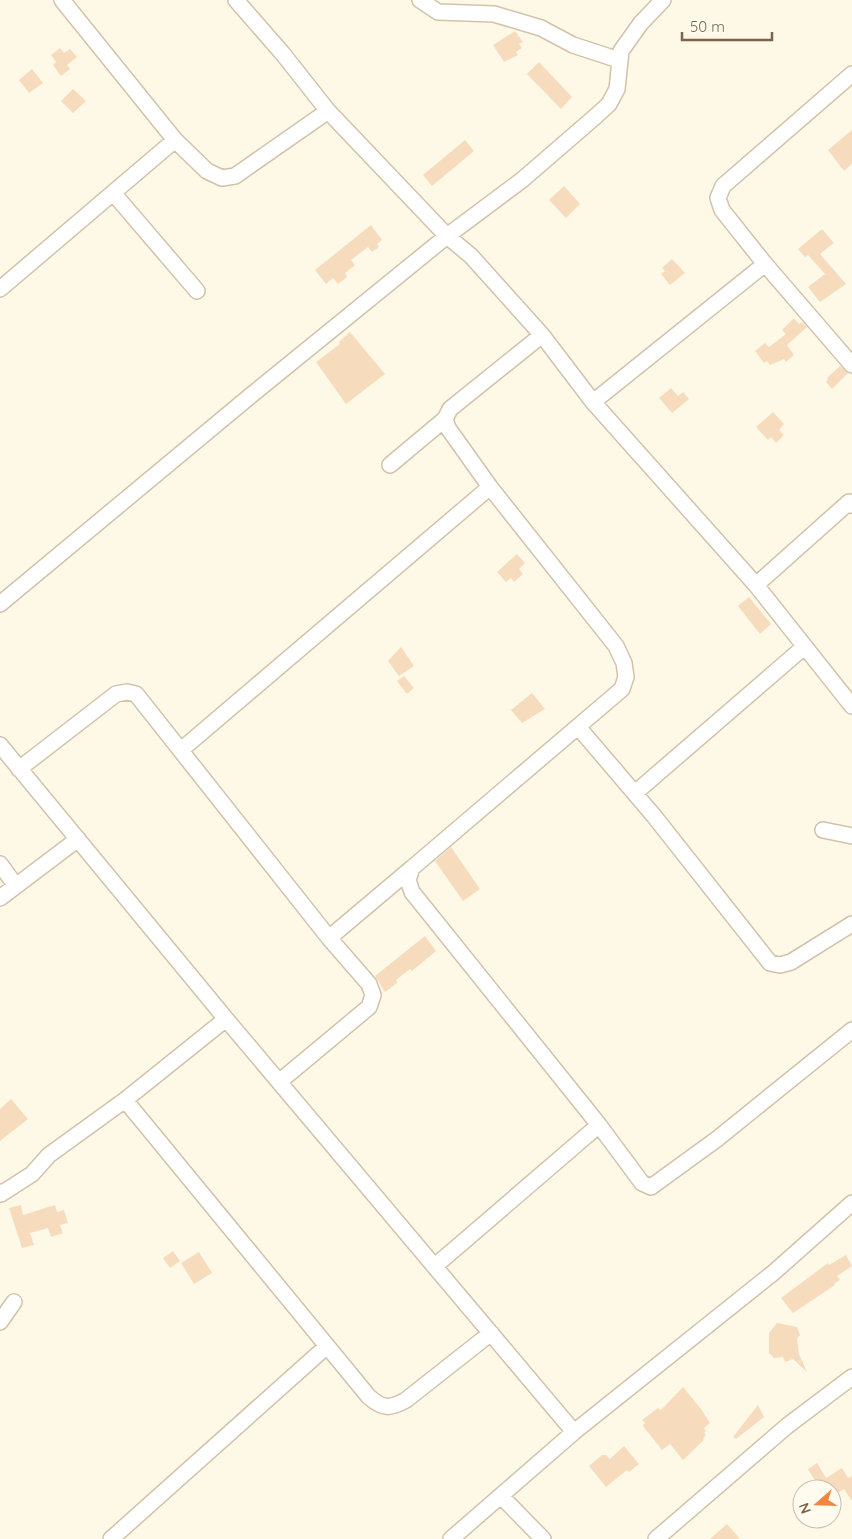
<svg xmlns="http://www.w3.org/2000/svg" width="852" height="1539" font-family="Quicksand,sans-serif">
<style>
.building{fill:#f6dcbc}
.lines{fill:none;stroke-linecap:round;stroke-linejoin:round}
.minor-casing{stroke:#d2c2ab;stroke-width:18}
.minor{stroke:#fff;stroke-width:15}
</style>
<rect width="100%" height="100%" fill="#fef9e7"/>
<path class="building" d="M515,31L523,42L519,44L522,48L516,52L518,55L504,62L493,45Z
M60,48L64,53L70,49L77,57L67,65L70,69L61,76L53,65L56,62L51,55Z
M539,62L572,97L561,109L527,74Z
M32,69L43,83L29,93L19,80Z
M73,89L86,101L73,113L61,101Z
M852,130V164L844,171L828,150Z
M465,140L474,151L432,186L423,175Z
M564,186L580,204L566,218L549,200Z
M371,225L382,240L377,244L379,247L372,252L368,247L351,260L355,265L345,273L347,277L338,284L333,278L326,284L315,270Z
M822,229L834,243L820,254L846,284L820,302L808,287L825,274L808,255L805,257L798,249Z
M672,259L685,273L670,285L661,274L665,271L662,268Z
M794,318L799,324L802,322L807,327L787,345L794,355L786,362L784,359L770,365L767,361L764,363L755,351L765,343L769,347L786,334L782,330Z
M350,332L385,374L346,404L316,362L340,344L339,342Z
M840,366L848,373L832,389L826,382L828,380L827,378Z
M671,388L678,396L683,392L689,399L672,413L659,398Z
M773,412L784,424L779,430L784,435L776,443L771,437L768,440L756,427Z
M517,554L525,563L519,569L523,574L514,582L511,578L506,582L497,572Z
M749,597L771,624L760,634L738,606Z
M401,647L414,666L399,676L388,661Z
M404,676L414,688L407,694L397,681Z
M532,693L545,709L522,723L511,710Z
M451,847L480,889L463,901L435,861Z
M425,936L436,951L412,971L410,969L396,980L397,983L385,992L375,976Z
M11,1099L28,1119L0,1141V1109Z
M21,1205L23,1215L55,1205L57,1212L64,1210L68,1223L60,1225L63,1233L51,1237L48,1228L30,1233L34,1245L22,1248L9,1208Z
M173,1251L180,1261L170,1268L163,1258Z
M199,1252L212,1273L194,1284L181,1263Z
M846,1255L852,1266L837,1276L840,1280L834,1284L835,1285L793,1313L781,1298L828,1263L829,1265Z
M777,1323L797,1327L800,1335L797,1339L799,1354L807,1372L793,1359L785,1362L783,1357L774,1358L769,1353V1333Z
M683,1387L701,1409L710,1423L704,1428L706,1431L704,1433L706,1435L703,1439L704,1440L683,1460L670,1444L662,1450L643,1426L645,1423L642,1420L658,1408L661,1410Z
M758,1405L764,1417L736,1439L733,1437Z
M624,1446L639,1464L629,1472L627,1470L606,1487L589,1466L602,1455H606L610,1459Z
M817,1463L826,1478L842,1468L848,1478L852,1476V1501L844,1489L832,1496V1489H820L808,1469Z
M727,1524L740,1539H710Z"/>
<g class="lines">
<g class="minor-casing">
<path id="minor" d="M62,0L175,140L207,171L222,178L235,176L328,111
M236,0L283,54L328,111L447,236L471,256L542,335L593,402L756,585L852,706
M420,0L438,12L494,14L541,28L573,45L619,60
M852,74L723,186L718,198L722,210L765,264L852,365
M114,194L197,291
M0,289L175,140
M593,402L765,264
M390,465L445,419
M756,585L849,502L852,505
M0,604L249,397L447,236L522,180L596,116L609,104L617,89L621,51L641,23L663,0
M579,728L654,816L770,963L780,965L791,962L852,924
M0,745L226,1019L574,1432
M181,750L490,487
M19,769L116,694L127,692L136,694L329,938L369,984L373,995L369,1007L279,1082
M635,793L804,647
M823,830L852,836
M0,864L16,886
M0,898L78,839
M329,938L412,868
M125,1100L369,1397C383,1409 390,1409 406,1400L491,1333
M599,1125L642,1183L651,1187L717,1139L852,1030
M0,1192L1,1194L32,1174L49,1155L125,1100L226,1019
M435,1266L599,1125L412,892L408,880L412,868L622,689L626,677L624,663L616,646L490,487L448,428L445,419L450,409L542,335
M0,1322L14,1302
M501,1496L543,1539
M111,1539L327,1346
M451,1539L574,1432L773,1273L852,1203
M656,1539L787,1426L852,1377"/>
</g>
<use href="#minor" class="minor"/>
</g>
<g transform="translate(817 1504) rotate(250)"><circle r="24" fill="#fffbef" stroke="#cabeac"/>
<path d="M0-4L9 19L0 12L-9 19Z" fill="#f18643"/>
<text y="-8" font-size="14" font-weight="bold" text-anchor="middle" fill="#7b6248">N</text>
</g>
<path d="M682 32v8h90v-8" fill="none" stroke="#7b6248" stroke-width="2.5"/>
<text x="690" y="32" font-size="15" fill="#7b6248" stroke="#fffbef" stroke-width="4" paint-order="stroke">50 m</text>
</svg>
